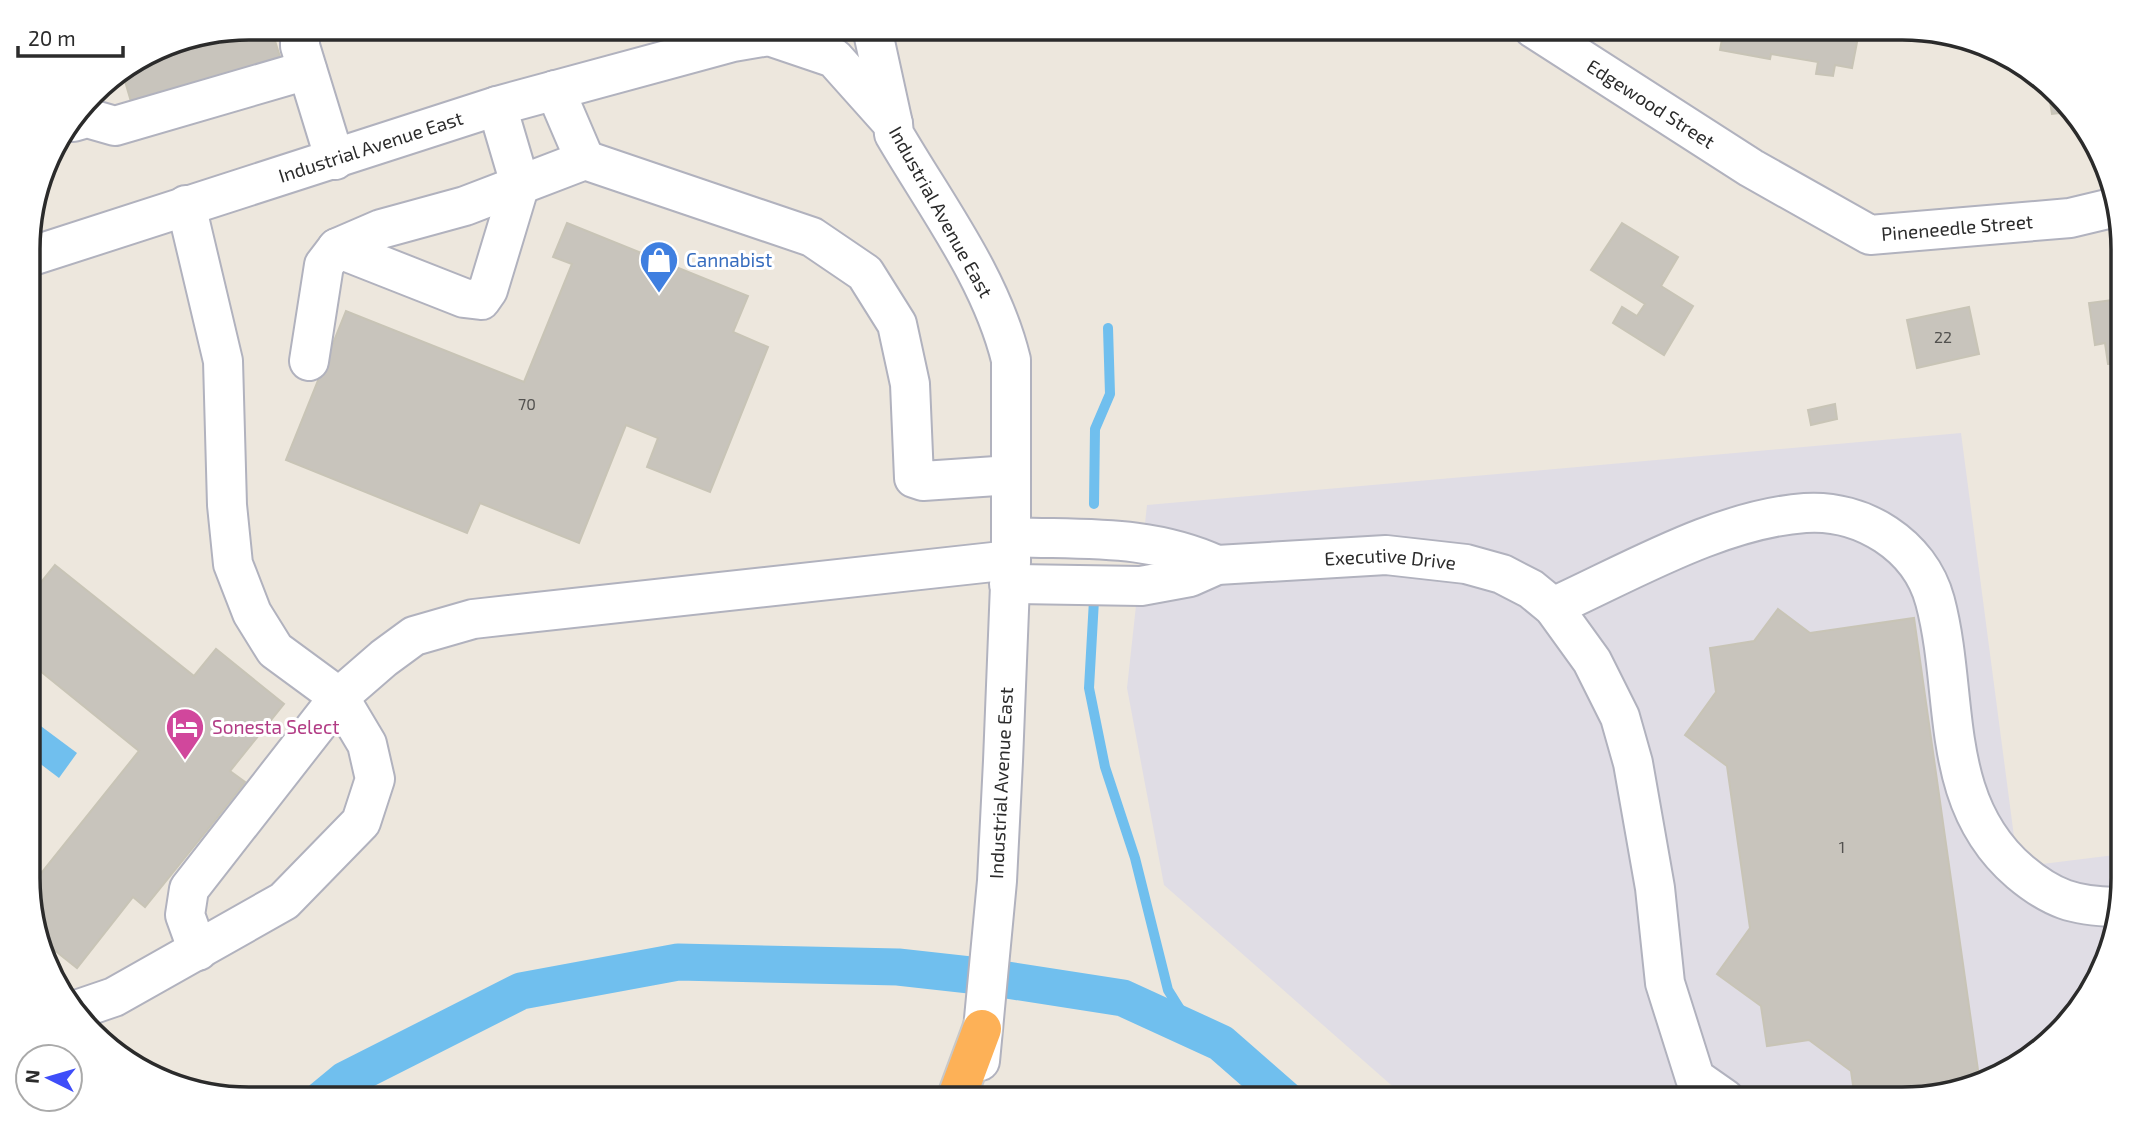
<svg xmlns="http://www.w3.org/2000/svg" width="2151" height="1127" font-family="'Exo 2',sans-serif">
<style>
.industrial{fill:#e0dde5}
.water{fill:#70bfee}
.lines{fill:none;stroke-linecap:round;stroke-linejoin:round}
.stream{stroke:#70bfee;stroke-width:10}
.canal{stroke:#70bfee;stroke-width:37}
.building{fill:#c8c4bc;stroke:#c8c4b6;stroke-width:2}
.minor-casing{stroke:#b1b2be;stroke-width:42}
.highway-casing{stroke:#c8c8c8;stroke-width:42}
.minor{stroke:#fff;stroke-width:38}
.highway{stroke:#fdb157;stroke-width:38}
.labels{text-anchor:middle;stroke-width:6;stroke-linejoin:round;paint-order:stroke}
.number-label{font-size:16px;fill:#52514f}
.street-label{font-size:19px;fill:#2b2b2b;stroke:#fff}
.shop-label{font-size:19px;fill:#366cbe;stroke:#fff;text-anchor:start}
.hotel-label{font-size:19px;fill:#b23c85;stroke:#fff;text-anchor:start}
.rim{fill:none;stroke:#2b2b2b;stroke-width:3.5}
</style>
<rect width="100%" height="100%" fill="#ede7dd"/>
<path class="industrial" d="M1961,433L2018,867L2123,854V878L2100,976L2024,1062L1916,1099H1407L1164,885L1127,688L1147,505Z"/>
<path class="water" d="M30,718L77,753L59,778L30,756Z"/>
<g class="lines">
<path class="stream" d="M1094,504L1095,429L1110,394L1108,328
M1094,600L1089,688L1105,767L1135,858L1168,990L1193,1030"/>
<path class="canal" d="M322,1099L345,1080L521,991L678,962L898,967L988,977L1123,998L1221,1043L1285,1099"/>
</g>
<path class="building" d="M250,28H271L281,60L132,105L122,71L165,45Z
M1724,28H1846L1859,32L1852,68L1835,65L1833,76L1816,74L1818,62L1771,54L1770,59L1720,50Z
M2049,95L2069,112L2052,114Z
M567,223L748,296L733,332L768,347L710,492L647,467L658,438L626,425L579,543L480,503L467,533L286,460L346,311L524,382L572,264L553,257Z
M1622,223L1678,257L1661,286L1693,306L1664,355L1613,323L1622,307L1637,316L1645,304L1591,270Z
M2121,299L2122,363L2108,364L2105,343L2095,345L2089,303Z
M1969,307L1979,354L1917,368L1907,320Z
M1835,404L1837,419L1811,425L1808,410Z
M55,565L194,676L216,649L284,704L230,771L245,782L208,829L145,907L133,897L77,968L44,942L30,907V887L139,751L34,666L29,672V597Z
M1778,609L1810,633L1914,618L1979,1077L1916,1099H1855L1851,1071L1809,1040L1767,1046L1761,1006L1717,974L1750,928L1727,766L1685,735L1716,692L1710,648L1754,641Z"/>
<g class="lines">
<g class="minor-casing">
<g id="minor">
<path d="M300,28V46L335,160"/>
<path d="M872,28L893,124"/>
<path id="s1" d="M1533,28L1751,168L1870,235L2070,218L2116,207"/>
<path d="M555,90L585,160"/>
<path d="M73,122L87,118L115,126L307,70"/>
<path d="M337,248L464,298L481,300L488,290L520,184L497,106"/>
<path id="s2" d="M29,257L497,106L733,42L769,36L834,58L893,124L894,134C936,206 991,278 1011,360V560L1003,761L997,881L980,1061"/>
<path d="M309,361L324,265L337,248L381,229L465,206L585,160L812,237L865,273L897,324L910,384L914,478L923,481L1011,475"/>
<path d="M1011,537C1084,540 1149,534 1217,565"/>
<path id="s3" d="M1009,584L1141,586L1190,577L1217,565L1386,555L1466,564L1502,574L1531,589L1553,607L1592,661L1620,717L1633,763L1655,888L1665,983L1695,1078L1725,1099"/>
<path d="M1553,607C1630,572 1720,519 1805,513C1862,509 1920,545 1935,601C1960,695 1937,801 2020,872C2052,899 2074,906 2116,907"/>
<path d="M198,951L185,915L189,889L339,697L384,658L414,636L473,619L1011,560"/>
<path d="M73,1011L114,997L284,901L361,822L375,779L367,744L339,697L275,650L252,613L233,564L227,505L223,361L186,205"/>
</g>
</g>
<g class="highway-casing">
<path id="highway" d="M956,1099L982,1029"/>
</g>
<use href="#minor" class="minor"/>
<use href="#highway" class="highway"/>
</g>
<defs>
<g id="shop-pin" transform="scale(2.0125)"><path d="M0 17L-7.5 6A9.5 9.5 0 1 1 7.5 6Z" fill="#3f7fe0" stroke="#fff"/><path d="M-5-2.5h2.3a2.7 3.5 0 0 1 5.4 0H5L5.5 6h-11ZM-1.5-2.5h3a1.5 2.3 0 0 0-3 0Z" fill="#fff"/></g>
<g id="hotel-pin" transform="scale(2.0125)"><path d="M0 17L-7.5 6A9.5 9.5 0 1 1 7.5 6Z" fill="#d1479c" stroke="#fff"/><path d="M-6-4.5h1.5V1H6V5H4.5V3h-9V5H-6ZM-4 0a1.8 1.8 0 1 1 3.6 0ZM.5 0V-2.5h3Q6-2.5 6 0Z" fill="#fff"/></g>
</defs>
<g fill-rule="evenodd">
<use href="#shop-pin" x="659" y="260"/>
<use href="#hotel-pin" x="185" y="727"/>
</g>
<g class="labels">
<g class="number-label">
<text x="1943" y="343">22</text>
<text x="527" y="410">70</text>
<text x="1842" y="853">1</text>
</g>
<g class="street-label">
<text dy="7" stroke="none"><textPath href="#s1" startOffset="140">Edgewood Street</textPath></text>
<text dy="7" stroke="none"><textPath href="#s2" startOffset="359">Industrial Avenue East</textPath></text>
<text transform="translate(941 212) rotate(61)" y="7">Industrial Avenue East</text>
<text dy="7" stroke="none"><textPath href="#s1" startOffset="483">Pineneedle Street</textPath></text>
<text dy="7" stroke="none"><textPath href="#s3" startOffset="385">Executive Drive</textPath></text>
<text transform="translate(1001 783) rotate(-87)" y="7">Industrial Avenue East</text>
</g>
<g class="shop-label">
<text x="686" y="267">Cannabist</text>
</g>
<g class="hotel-label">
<text x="212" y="734">Sonesta Select</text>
</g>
</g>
<path d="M0 0H2151V1127H0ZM249 40H1902A209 209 0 0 1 2111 249V878A209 209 0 0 1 1902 1087H249A209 209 0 0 1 40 878V249A209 209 0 0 1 249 40Z" fill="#fff" fill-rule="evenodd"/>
<path class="rim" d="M249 40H1902A209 209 0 0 1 2111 249V878A209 209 0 0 1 1902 1087H249A209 209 0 0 1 40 878V249A209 209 0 0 1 249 40Z"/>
<g transform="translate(49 1078) rotate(275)"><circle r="33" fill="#ffffff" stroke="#aaaaaa" stroke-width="2"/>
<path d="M0-5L12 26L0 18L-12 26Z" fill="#3e4df9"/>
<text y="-10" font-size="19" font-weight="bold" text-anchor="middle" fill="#2b2b2b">N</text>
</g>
<path d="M18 46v10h105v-10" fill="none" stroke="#2b2b2b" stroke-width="3.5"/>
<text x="28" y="46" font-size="21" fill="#2b2b2b" stroke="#ffffff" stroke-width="5" paint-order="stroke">20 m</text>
</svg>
